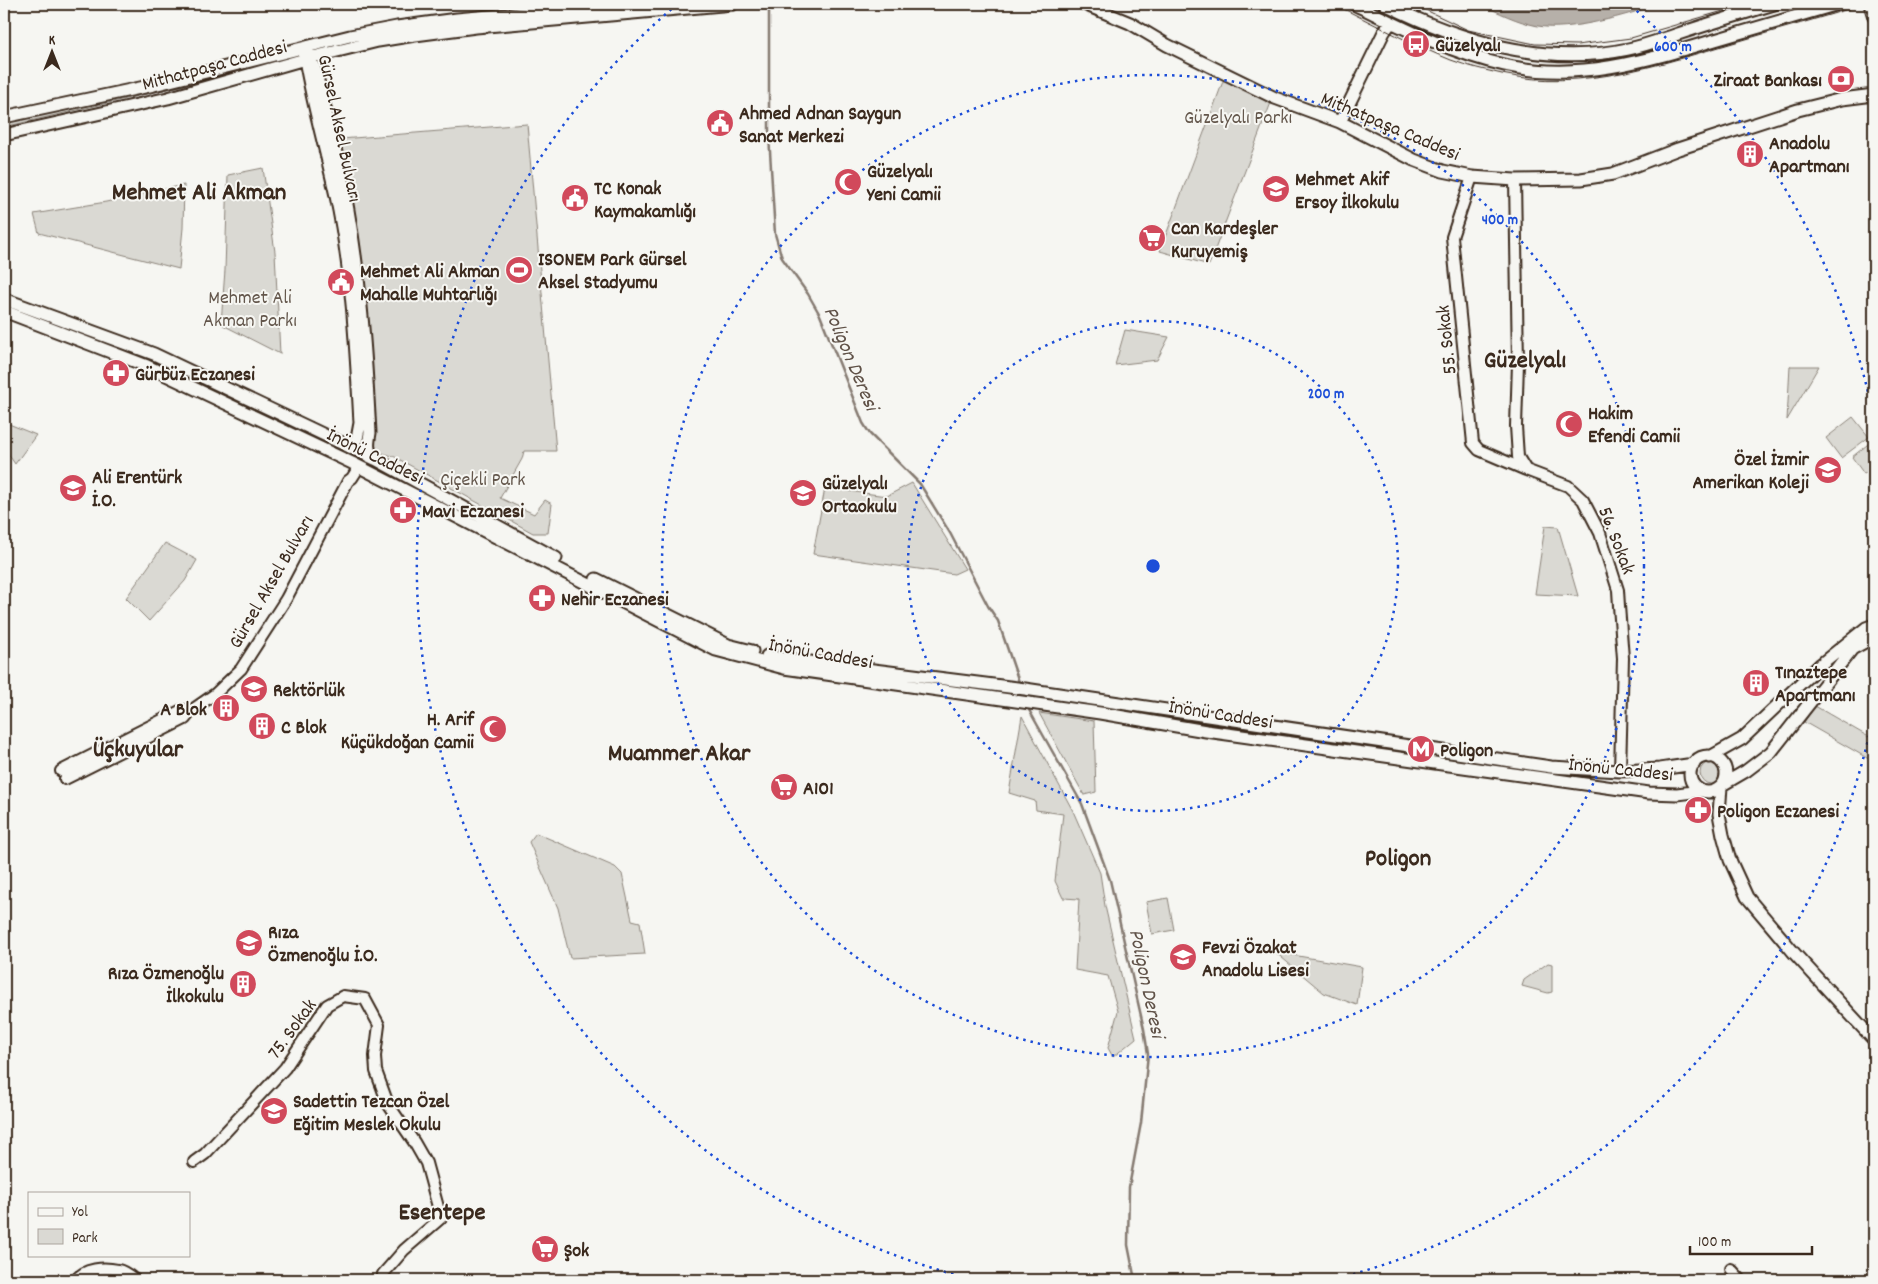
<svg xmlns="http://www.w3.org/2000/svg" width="1878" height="1284" font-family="Dekko,sans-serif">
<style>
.green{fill:#dad9d3;stroke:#8a8278}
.water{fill:#b6b0a9;stroke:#857a71}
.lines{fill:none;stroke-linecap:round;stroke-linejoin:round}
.stream{stroke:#857a71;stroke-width:2.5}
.secondary-casing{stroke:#3b2a1e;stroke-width:14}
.primary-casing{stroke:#3b2a1e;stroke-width:15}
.secondary{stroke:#f6f6f2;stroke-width:10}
.primary{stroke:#f6f6f2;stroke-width:11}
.tram{stroke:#3b2a1e;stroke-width:1}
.ring{fill:none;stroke:#1d4ed8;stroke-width:2.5;stroke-dasharray:2.5 5}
.labels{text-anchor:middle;stroke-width:4;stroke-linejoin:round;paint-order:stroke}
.poi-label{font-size:20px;font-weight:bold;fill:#3b2a1e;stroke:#f6f6f2;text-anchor:start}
.street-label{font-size:20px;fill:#3b2a1e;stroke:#f6f6f2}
.park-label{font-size:20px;fill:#63564b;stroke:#f6f6f2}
.water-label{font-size:21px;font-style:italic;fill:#605248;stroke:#f6f6f2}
.district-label{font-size:25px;font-weight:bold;fill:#3b2a1e;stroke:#f6f6f2}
.centre{fill:#1d4ed8;stroke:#f6f6f2;stroke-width:2.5}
.ring-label{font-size:15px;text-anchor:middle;font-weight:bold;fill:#1d4ed8;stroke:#f6f6f2;stroke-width:4;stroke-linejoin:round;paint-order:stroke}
</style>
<rect width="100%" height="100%" fill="#f6f6f2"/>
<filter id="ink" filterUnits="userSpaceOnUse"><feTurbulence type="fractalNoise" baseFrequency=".02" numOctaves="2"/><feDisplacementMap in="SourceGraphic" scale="10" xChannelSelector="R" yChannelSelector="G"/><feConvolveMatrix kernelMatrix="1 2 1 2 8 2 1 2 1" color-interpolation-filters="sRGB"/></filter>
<g filter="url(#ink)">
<path class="green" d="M296,53L298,59L4,127V123Z
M1225,76L1272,100L1209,265L1160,251Z
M527,124L556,451H524L522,459L500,498L534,514L545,500L552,504L548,533H533L393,456L369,450L365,324L341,139Z
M263,168L275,252L280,354L221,324L225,270L228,175Z
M184,185L183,228L179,269L39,233L34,214L106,202Z
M1125,330L1169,337L1157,360L1115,365Z
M1790,366H1819L1787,420Z
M1853,417L1869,437L1841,458L1826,438Z
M4,422L36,435L15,464L4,448Z
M1872,441L1874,445V468L1864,474L1852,457Z
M912,483L965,569L954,574L813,554L825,488L887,496Z
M1545,526L1558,527L1578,596L1535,594Z
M165,543L197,560L185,581L149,621L126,598Z
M1815,706L1874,740V762L1804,722Z
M1039,713L1094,721L1096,792L1084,795Z
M1022,716L1073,811L1100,873L1105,906L1136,1038L1113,1057L1108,1048L1118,1011L1108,976L1075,970L1079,899L1063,898L1055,881L1063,814L1036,810L1035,801L1009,793Z
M1700 773a11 11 0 1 1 22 0a11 11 0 1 1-22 0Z
M536,833L615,867L622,874L632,920L640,922L645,954L570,958L558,908L529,842Z
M1168,898L1174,930L1152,934L1146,902Z
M1275,952L1362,967L1357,1005L1324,993Z
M1548,963L1552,964V992L1548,993L1522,986L1524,980Z"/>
<path class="water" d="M1480,4H1659C1629,15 1569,32 1538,26C1517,22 1498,12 1480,4Z"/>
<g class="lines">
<path class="stream" d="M769,10V135L775,234L782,258L808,294L820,315L863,423L870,434L920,484L950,533L988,606L998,621L1019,682
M1029,710L1082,804L1110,880L1144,1029L1148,1054L1141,1123L1129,1187L1128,1245L1135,1280"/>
<g class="secondary-casing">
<path id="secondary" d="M1472,177L1452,237L1473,443L1479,450L1526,470L1568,486L1583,500L1600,533L1618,590L1619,606L1623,658L1620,771
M1515,180L1518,363L1516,426L1518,457L1526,470
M61,771L182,710H192
M65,779L185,719L192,710L215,694L241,669L286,599L348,481L352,478L359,467
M194,1162L205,1154L285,1068L327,1005L343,996L365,999L379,1025L375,1056L376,1071L388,1104L414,1142L426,1163L441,1218L404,1250L383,1274V1280
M1731,1269L1741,1280
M4,1278V1280
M76,1280C84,1268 104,1267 118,1270C124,1271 130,1276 135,1280"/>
</g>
<g class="primary-casing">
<path id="primary" d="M1084,4L1130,23L1167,45L1275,98L1340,122L1414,160L1443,171L1472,177L1515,180L1581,179L1613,174L1678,149L1798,110L1842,99L1874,95
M1354,4C1403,28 1451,53 1504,65C1576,82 1646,61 1715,40C1756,28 1797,16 1838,4
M1385,4C1460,41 1544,67 1628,49C1644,46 1660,40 1675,35C1708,24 1741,14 1774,4
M1870,4L1874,17
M308,51L312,58C325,108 339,158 348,210C361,283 366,358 370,433C368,444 367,451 375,459
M305,52V59C313,106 326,150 336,196C352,270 356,348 360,423L357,439L351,443H342
M4,117L154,85L350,36L397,27L457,19L622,4
M1340,122L1384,32L1391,22
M4,135L168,98L305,59L378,41L415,35L476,27L733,4
M4,299L154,354L377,460L556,558
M4,311L147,366L352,463L716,650L784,668L1100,713L1206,731L1649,793L1677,794L1701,791
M596,579L728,645L752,651
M767,656L778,658L1025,689L1551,767L1620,771L1660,769L1694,764
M1690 774a18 18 0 1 1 36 0a18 18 0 1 1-36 0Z
M1710,757L1742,739L1821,664L1866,628L1874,625
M1722,785L1746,771L1771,752L1852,649L1874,637
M1721,787L1719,814L1723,835L1730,860L1747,897L1795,954L1874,1040"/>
</g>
<use href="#secondary" class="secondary"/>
<use href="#primary" class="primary"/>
<path class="tram" d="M1334,4C1372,23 1411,44 1451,60C1467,66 1485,70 1502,74C1582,92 1661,64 1736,42C1779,29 1822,18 1864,4
M1413,4L1468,30L1535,44L1577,45L1631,38L1747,4"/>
</g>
</g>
<g class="ring">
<circle cx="1153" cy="566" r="245"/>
<circle cx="1153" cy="566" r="491"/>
<path d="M1874 713A736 736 0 0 1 1331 1280M975 1280A736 736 0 0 1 675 6M1631 6A736 736 0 0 1 1874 419"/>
</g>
<defs>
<g id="bus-disc" transform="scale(1.4375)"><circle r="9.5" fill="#d1495b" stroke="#f6f6f2"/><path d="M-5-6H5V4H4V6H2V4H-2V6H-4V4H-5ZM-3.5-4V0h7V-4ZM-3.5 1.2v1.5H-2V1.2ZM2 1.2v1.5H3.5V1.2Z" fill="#fff"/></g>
<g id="bank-disc" transform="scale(1.4375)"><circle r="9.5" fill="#d1495b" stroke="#f6f6f2"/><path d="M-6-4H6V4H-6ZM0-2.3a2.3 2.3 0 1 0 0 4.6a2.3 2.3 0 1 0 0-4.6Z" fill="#fff"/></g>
<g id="civic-disc" transform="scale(1.4375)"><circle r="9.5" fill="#d1495b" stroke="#f6f6f2"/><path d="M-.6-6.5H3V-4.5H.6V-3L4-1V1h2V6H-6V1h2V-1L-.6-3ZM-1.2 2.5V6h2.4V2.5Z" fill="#fff"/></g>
<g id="building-disc" transform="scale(1.4375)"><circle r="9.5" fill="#d1495b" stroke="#f6f6f2"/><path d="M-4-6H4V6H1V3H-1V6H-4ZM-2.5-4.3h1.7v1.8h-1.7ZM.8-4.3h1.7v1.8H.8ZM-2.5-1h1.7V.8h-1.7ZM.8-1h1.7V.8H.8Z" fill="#fff"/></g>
<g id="mosque-disc" transform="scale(1.4375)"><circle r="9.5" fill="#d1495b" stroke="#f6f6f2"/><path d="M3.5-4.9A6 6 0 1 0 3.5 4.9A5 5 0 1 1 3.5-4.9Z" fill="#fff"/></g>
<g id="school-disc" transform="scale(1.4375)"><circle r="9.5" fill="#d1495b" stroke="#f6f6f2"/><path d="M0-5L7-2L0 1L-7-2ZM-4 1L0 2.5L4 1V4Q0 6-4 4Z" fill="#fff"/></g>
<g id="supermarket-disc" transform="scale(1.4375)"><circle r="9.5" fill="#d1495b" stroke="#f6f6f2"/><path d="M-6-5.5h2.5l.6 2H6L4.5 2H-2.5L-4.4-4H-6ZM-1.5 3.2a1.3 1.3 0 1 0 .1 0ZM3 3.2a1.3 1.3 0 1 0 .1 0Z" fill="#fff"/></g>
<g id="stadium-disc" transform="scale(1.4375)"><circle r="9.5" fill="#d1495b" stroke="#f6f6f2"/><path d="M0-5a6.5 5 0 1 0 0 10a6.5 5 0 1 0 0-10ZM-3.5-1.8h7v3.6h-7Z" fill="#fff"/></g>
<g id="pharmacy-disc" transform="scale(1.4375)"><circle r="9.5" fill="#d1495b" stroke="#f6f6f2"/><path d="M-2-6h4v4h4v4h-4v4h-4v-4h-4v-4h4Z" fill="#fff"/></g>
<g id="university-disc" transform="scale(1.4375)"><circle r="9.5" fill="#d1495b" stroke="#f6f6f2"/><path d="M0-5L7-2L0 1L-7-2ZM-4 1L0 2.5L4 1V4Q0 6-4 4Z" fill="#fff"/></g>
<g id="metro-disc" transform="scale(1.4375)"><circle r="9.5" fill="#d1495b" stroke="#f6f6f2"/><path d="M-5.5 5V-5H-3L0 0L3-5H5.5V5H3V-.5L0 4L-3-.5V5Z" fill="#fff"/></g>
</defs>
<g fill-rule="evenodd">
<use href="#bus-disc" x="1416" y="44"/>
<use href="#bank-disc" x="1841" y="79"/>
<use href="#civic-disc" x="720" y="123"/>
<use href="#building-disc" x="1750" y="154"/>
<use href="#mosque-disc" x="848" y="182"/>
<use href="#school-disc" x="1276" y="189"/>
<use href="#civic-disc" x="575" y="198"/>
<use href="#supermarket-disc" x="1152" y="238"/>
<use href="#stadium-disc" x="519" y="270"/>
<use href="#civic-disc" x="341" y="282"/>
<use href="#pharmacy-disc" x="116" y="373"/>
<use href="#mosque-disc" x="1569" y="424"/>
<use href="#school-disc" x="1828" y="470"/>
<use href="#school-disc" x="73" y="488"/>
<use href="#school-disc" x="803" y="493"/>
<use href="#pharmacy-disc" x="403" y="510"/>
<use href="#pharmacy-disc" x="542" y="598"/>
<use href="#building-disc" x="1756" y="683"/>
<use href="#university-disc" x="254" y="689"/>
<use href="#building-disc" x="226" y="708"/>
<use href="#building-disc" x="262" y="726"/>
<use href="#mosque-disc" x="493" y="729"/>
<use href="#metro-disc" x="1421" y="749"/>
<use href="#supermarket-disc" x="784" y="787"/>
<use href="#pharmacy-disc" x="1698" y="810"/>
<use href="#school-disc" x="249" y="943"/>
<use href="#school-disc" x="1183" y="957"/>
<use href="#building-disc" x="243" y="984"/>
<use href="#school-disc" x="274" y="1111"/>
<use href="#supermarket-disc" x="545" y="1249"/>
</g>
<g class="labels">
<g class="poi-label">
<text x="1435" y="51">Güzelyalı</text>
<text x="1822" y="86" text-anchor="end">Ziraat Bankası</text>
<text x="739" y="119">Ahmed Adnan Saygun<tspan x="739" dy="23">Sanat Merkezi</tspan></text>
<text x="1769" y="149">Anadolu<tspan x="1769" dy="23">Apartmanı</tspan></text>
<text x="867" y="177">Güzelyalı<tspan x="867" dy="23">Yeni Camii</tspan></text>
<text x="1295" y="185">Mehmet Akif<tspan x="1295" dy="23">Ersoy İlkokulu</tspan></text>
<text x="594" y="194">TC Konak<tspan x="594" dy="23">Kaymakamlığı</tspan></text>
<text x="1171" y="234">Can Kardeşler<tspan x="1171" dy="23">Kuruyemiş</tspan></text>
<text x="538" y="265">ISONEM Park Gürsel<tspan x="538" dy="23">Aksel Stadyumu</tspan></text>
<text x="360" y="277">Mehmet Ali Akman<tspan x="360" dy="23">Mahalle Muhtarlığı</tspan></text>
<text x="135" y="380">Gürbüz Eczanesi</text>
<text x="1588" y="419">Hakim<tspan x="1588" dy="23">Efendi Camii</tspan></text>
<text x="1809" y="465" text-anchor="end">Özel İzmir<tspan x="1809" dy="23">Amerikan Koleji</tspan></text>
<text x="92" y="483">Ali Erentürk<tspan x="92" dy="23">İ.O.</tspan></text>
<text x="822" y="489">Güzelyalı<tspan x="822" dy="23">Ortaokulu</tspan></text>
<text x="422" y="517">Mavi Eczanesi</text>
<text x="561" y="605">Nehir Eczanesi</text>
<text x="1775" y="678">Tınaztepe<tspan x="1775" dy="23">Apartmanı</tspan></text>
<text x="273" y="696">Rektörlük</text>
<text x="207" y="715" text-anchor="end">A Blok</text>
<text x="474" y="725" text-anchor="end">H. Arif<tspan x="474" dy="23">Küçükdoğan Camii</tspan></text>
<text x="281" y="733">C Blok</text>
<text x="1440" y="756">Poligon</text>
<text x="803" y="794">A101</text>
<text x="1717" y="817">Poligon Eczanesi</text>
<text x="268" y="938">Rıza<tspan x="268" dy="23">Özmenoğlu İ.O.</tspan></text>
<text x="1202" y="953">Fevzi Özakat<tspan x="1202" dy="23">Anadolu Lisesi</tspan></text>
<text x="224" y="979" text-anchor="end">Rıza Özmenoğlu<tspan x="224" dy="23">İlkokulu</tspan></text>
<text x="293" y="1107">Sadettin Tezcan Özel<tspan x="293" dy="23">Eğitim Meslek Okulu</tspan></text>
<text x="564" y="1256">Şok</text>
</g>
<g class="street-label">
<text transform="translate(214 64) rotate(-15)" y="7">Mithatpaşa Caddesi</text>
<text transform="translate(1391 125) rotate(23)" y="7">Mithatpaşa Caddesi</text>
<text transform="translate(341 128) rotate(78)" y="7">Gürsel Aksel Bulvarı</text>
<text transform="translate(1445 340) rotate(-96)" y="7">55. Sokak</text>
<text transform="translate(376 455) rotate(26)" y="7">İnönü Caddesi</text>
<text transform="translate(1618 540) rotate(69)" y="7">56. Sokak</text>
<text transform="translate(270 581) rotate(-60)" y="7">Gürsel Aksel Bulvarı</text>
<text transform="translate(821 652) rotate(10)" y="7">İnönü Caddesi</text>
<text transform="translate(1221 713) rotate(9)" y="7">İnönü Caddesi</text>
<text transform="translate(1621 768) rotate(6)" y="7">İnönü Caddesi</text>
<text transform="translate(291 1028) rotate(-54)" y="7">75. Sokak</text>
</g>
<g class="park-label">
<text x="1238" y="123">Güzelyalı Parkı</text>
<text x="250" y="303">Mehmet Ali<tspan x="250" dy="23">Akman Parkı</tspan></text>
<text x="483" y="485">Çiçekli Park</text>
</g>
<g class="water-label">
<text transform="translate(852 358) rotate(67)" y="7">Poligon Deresi</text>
<text transform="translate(1148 983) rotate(78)" y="7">Poligon Deresi</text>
</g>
<g class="district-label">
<text x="199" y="199">Mehmet Ali Akman</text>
<text x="1525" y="367">Güzelyalı</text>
<text x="138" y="756">Üçkuyular</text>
<text x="679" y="760">Muammer Akar</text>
<text x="1398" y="865">Poligon</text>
<text x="442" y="1219">Esentepe</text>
</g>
</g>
<circle cx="1153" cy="566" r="8" class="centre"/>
<g class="ring-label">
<text x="1673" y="51">600 m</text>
<text x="1500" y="224">400 m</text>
<text x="1326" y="398">200 m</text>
</g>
<rect width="1878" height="1284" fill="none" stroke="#f6f6f2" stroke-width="20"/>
<rect x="10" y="10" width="1858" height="1264" fill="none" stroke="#3b2a1e" stroke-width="2" filter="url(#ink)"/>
<rect x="28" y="1192" width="162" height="65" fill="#f6f6f2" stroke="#aba49d"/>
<rect x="38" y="1208" width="25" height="8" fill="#f6f6f2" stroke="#aba49d"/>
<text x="72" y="1216" font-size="15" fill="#3b2a1e">Yol</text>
<rect x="38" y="1229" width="25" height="15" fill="#dad9d3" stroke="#aba49d"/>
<text x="72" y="1242" font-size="15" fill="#3b2a1e">Park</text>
<g transform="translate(52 52)" stroke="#f6f6f2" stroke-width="4" paint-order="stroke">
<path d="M0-4L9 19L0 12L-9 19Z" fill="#3b2a1e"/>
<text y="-8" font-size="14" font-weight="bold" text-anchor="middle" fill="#3b2a1e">K</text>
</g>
<path d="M1690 1246v8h122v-8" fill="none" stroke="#3b2a1e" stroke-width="2.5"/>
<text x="1698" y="1246" font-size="15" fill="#3b2a1e" stroke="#f6f6f2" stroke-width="4" paint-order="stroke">100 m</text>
</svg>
